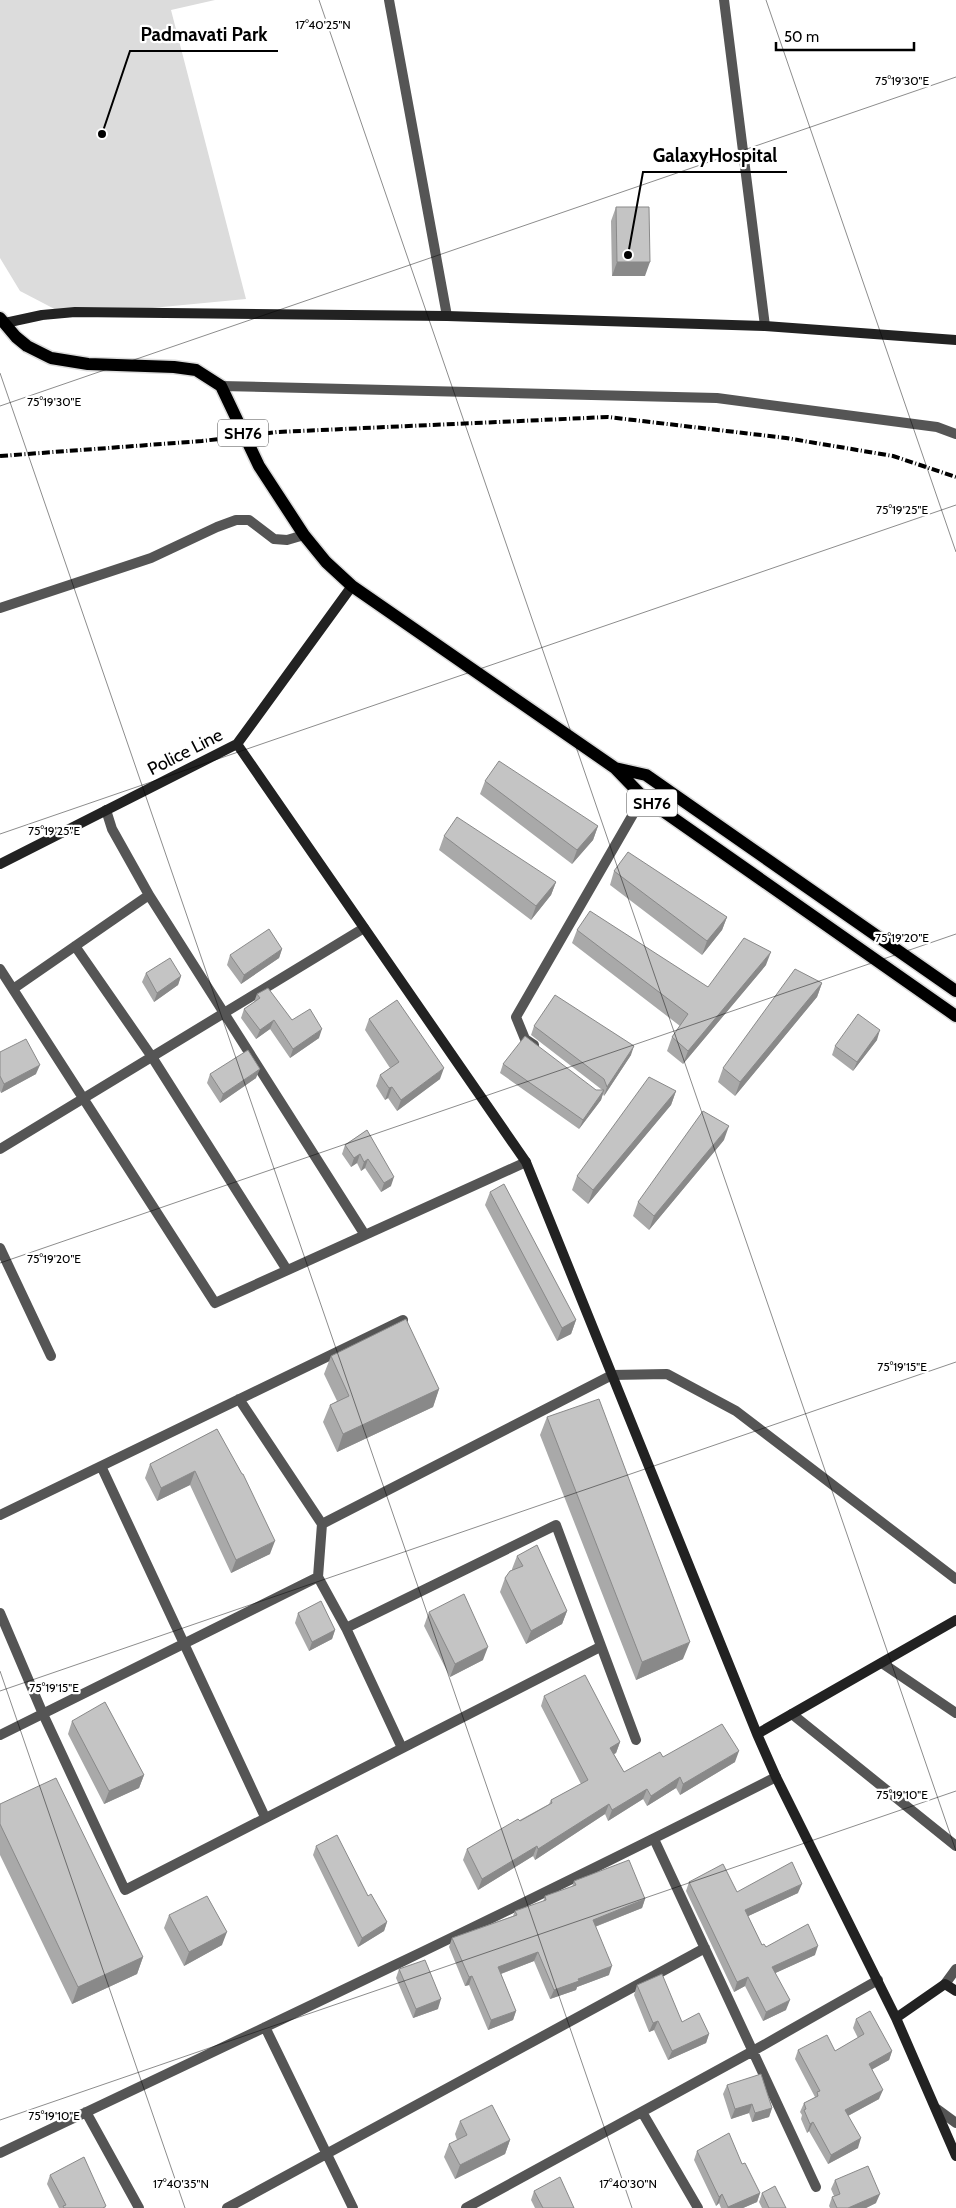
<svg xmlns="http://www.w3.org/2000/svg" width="956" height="2208" font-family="Cabin,sans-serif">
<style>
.green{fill:#dcdcdc}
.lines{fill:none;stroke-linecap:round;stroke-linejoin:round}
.primary-casing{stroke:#dbdbdb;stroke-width:15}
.street{stroke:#555;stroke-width:10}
.secondary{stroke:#222;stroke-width:10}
.primary{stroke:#000;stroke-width:12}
.rail{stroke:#000;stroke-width:4;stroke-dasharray:8 2.5 1 2.5;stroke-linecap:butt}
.wall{fill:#a9a9a9}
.shaded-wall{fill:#898989}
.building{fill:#c4c4c4;stroke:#898989}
.ticks{fill:none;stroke:#000;stroke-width:1;stroke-opacity:0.45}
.labels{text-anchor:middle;stroke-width:4.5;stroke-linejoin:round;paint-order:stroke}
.shield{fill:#fff;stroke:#4c4c4c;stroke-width:1}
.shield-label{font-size:16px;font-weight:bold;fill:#000}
.street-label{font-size:18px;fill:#000;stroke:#fff}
.ticks-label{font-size:12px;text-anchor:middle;fill:#000;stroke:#fff;stroke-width:4.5;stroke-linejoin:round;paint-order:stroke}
.leader{fill:none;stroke:#000;stroke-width:2}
.callout-dot{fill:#000;stroke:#fff;stroke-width:2}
.callout-label{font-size:19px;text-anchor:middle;font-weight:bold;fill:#000;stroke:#fff;stroke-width:4.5;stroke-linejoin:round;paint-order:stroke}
</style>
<rect width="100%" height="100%" fill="#fff"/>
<path class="green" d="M0,0H215L171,10L246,299L68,316L20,291L0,258Z"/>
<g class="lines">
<g class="primary-casing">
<path id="primary" d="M0,318L16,337L27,346L51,358L88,364L174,367L196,370L221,386L259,466L304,535L326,562L352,586L615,768L643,797L956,1016
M615,768L646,775L956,991"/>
</g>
<path class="street" d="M389,0L447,316
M724,0L765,326
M221,386L717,398L937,427L956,434
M0,608L151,558L217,527L236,520H249L274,539L287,540L304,535
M106,810L112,829L149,895
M75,946L152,1057L287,1270
M0,969L215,1303L526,1162
M13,989L149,895L365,1235
M534,1045L525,1039L516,1017L643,797
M0,1149L364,928
M0,1248L51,1356
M239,1399L322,1524
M101,1466L265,1817
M0,1515L403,1320
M318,1577L346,1628L402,1748
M0,1613L43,1714L125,1890L600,1647
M346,1628L556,1525L636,1740
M882,1663L956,1713
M792,1714L956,1846
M0,1735L318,1577L322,1524L612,1375L667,1374L736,1411L956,1579
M654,1839L816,2187
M945,1984L956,1969
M265,2027L353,2208
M937,2109L956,2123
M86,2112L139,2208
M642,2112L698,2208
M0,2153C260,2030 520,1907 776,1777
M227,2208L705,1948
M466,2208L753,2051L878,1980"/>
<path class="secondary" d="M5,323L42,315L75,312L447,316L765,326L956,340
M237,744L526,1162L757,1734L776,1777L896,2018L956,2156
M0,864L237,744L352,586
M757,1734L956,1620
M896,2018L945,1984L956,1991"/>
<use href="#primary" class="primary"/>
<path class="rail" d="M0,456L202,441L277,432L608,417L786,438L893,456L956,477"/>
</g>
<path class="wall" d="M616,207L645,276H612L611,221Z
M485,781L598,826L593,840L572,864L480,794Z
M444,836L556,882L551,895L531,920L439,850Z
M614,871L727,917L722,930L702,955L610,885Z
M577,930L708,987L766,965L683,1064L667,1051L672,1037L680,1026L572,943Z
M282,949L279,958L241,984L227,965L230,955Z
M146,973L181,976L178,985L154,1002L142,982Z
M822,983L817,997L735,1096L718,1082L723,1068Z
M257,994L292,1020L319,1038L290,1058L270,1029L256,1039L241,1018L244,1009L254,1002Z
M369,1019L440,1079L397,1111L388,1098L385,1100L376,1086L380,1075L390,1068L365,1030Z
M534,1026L631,1055L604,1096L603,1094L601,1100L579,1129L500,1073L503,1064L596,1090H602L601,1089L531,1035Z
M877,1040L853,1071L832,1055L835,1046Z
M0,1052L36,1074L1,1093L0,1091Z
M210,1074L256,1078L220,1103L207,1083Z
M676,1091L671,1105L588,1204L572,1190L577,1176Z
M367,1130L391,1186L381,1192L365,1168L361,1171L357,1163L351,1167L342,1154L345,1145Z
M724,1140L649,1230L633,1216L638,1202Z
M490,1192L576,1320L571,1334L557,1341L485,1205Z
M331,1356L439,1389L433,1407L337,1452L323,1422L330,1405L337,1401L324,1374Z
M547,1417L683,1659L636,1680L540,1435Z
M217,1429L270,1554L231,1573L190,1485L157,1501L145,1478L150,1464Z
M517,1556L567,1611L562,1624L526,1644L500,1592L505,1578L512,1570V1569Z
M429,1612L483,1660L450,1677L424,1626Z
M298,1613L335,1630L332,1639L309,1651L295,1623Z
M544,1696L620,1742L616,1753L614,1754L624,1772L663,1757L735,1762L680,1795L676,1788L647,1806L643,1799L608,1821L605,1814L535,1860L533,1856L478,1890L463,1860L467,1849L549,1804L551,1800L581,1784L541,1706Z
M72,1721L144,1775L139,1788L104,1804L68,1734Z
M0,1804L143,1957L137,1974L72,2004L0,1855Z
M316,1846L368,1896L387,1922L384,1931L358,1947L313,1855Z
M574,1881L645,1899L642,1908L595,1927L609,1975L577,1987L576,1990L550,1999L534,1961L501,1974L516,2011L513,2020L488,2030L469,1985L465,1986L449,1947L452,1938L513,1916L515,1911L543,1902L545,1896L572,1887Z
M689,1882L737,1892L798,1893L748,1916L762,1945L766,1947L815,1955L775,1973L786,2010L763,2021L745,1986L734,1992L686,1891Z
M169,1915L222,1945L184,1966L164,1928Z
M399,1969L438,2009L413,2018L396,1978Z
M637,1985L682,2022L709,2034L706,2043L668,2060L654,2030L649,2032L634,1995Z
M856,2019L892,2051L889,2060L872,2069L879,2099L848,2116L858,2148L828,2164L809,2131L807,2133L801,2119L802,2115L800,2112L804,2103L815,2097L795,2059L798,2050L835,2051L858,2038L853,2028Z
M727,2085L772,2108L769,2117L752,2122L749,2113L731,2119L723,2094Z
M460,2121L510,2140L505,2154L455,2179L444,2157L449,2144L457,2140L455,2134Z
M697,2151L742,2164L760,2193L757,2202L743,2208H721L719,2203L716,2206L694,2160Z
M50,2175L106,2208H59L47,2184Z
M835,2180L876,2203L866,2208H830L829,2206L832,2197L834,2196L831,2189Z
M534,2191L574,2208H535L531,2200Z
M762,2193L786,2208H762L759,2202Z"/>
<path class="shaded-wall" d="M617,262H650L645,276H612Z
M598,826L593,840L572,864L577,850Z
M556,882L551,895L531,920L536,906Z
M727,917L722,930L702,955L707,941Z
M282,949L279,958L241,984L244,975Z
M771,952L766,965L683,1064L688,1051Z
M181,976L178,985L154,1002L157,993Z
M822,983L817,997L735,1096L740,1082Z
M274,1020L270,1029L256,1039L260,1030Z
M322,1029L319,1038L290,1058L293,1049Z
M880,1030L877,1040L853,1071L857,1062Z
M634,1046L631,1055L604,1096L607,1087Z
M40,1065L36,1074L1,1093L4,1084Z
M444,1068L440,1079L397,1111L401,1100Z
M260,1069L256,1078L220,1103L223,1094Z
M392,1087L388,1098L385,1100L389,1088Z
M604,1090L601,1100L579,1129L583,1120Z
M676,1091L671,1105L588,1204L593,1190Z
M729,1126L724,1140L649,1230L654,1216Z
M360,1154L357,1163L351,1167L354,1158Z
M368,1159L365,1168L361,1171L364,1162Z
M394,1177L391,1186L381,1192L384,1183Z
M576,1320L571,1334L557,1341L562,1328Z
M439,1389L433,1407L337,1452L343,1434Z
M195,1471L190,1485L157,1501L161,1488Z
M275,1541L270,1554L231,1573L236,1560Z
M567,1611L562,1624L526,1644L531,1631Z
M335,1630L332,1639L309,1651L312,1642Z
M690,1642L683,1659L636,1680L642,1662Z
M488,1647L483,1660L450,1677L455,1664Z
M620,1742L616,1753L606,1758L610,1748Z
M739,1751L735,1762L680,1795L683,1784Z
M144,1775L139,1788L104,1804L109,1791Z
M680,1777L676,1788L647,1806L651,1796Z
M647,1789L643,1799L608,1821L612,1810Z
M609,1804L605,1814L535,1860L538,1849Z
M537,1846L533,1856L478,1890L482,1879Z
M802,1884L798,1893L742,1919L745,1910Z
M645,1899L642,1908L589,1929L593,1920Z
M387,1922L384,1931L358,1947L362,1938Z
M227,1932L222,1945L184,1966L189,1952Z
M818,1946L815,1955L769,1976L772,1967Z
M538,1952L534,1961L495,1976L498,1967Z
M143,1957L137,1974L72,2004L78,1987Z
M612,1966L609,1975L577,1987L576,1990L550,1999L554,1990L578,1979Z
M472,1976L469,1985L465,1986L469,1977Z
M748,1977L745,1986L734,1992L737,1982Z
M441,1999L438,2009L413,2018L416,2009Z
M790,2000L786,2010L763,2021L766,2012Z
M516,2011L513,2020L488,2030L491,2020Z
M658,2021L654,2030L649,2032L653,2023Z
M709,2034L706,2043L668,2060L672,2051Z
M892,2051L889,2060L866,2073L869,2064Z
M883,2090L879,2099L842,2119L845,2110Z
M752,2104L749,2113L731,2119L735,2109Z
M772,2108L769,2117L752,2122L755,2113Z
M813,2122L809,2131L807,2133L810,2124Z
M861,2138L858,2148L828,2164L831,2155Z
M510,2140L505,2154L455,2179L460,2165Z
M760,2193L757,2202L743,2208H727L728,2207Z
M722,2194L719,2203L716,2206L719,2197Z
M880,2194L876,2203L866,2208H848Z"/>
<path class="building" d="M616,207H649L650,262H617Z
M499,761L598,826L577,850L485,781Z
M457,817L556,882L536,906L444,836Z
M628,852L727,917L707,941L614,871Z
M590,911L708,987L744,938L771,952L688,1051L672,1037L688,1014L577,930Z
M269,929L282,949L244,975L230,955Z
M170,958L181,976L157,993L146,973Z
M795,969L822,983L740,1082L723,1068Z
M268,988L292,1020L310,1009L322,1029L293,1049L274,1020L260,1030L244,1009L260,998L257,994Z
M555,995L634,1046L607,1087L604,1079L534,1026Z
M397,1000L444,1068L401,1100L392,1087L389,1088L380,1075L399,1062L369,1019Z
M858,1014L880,1030L857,1062L835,1046Z
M525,1036L596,1090H604L583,1120L503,1064Z
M26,1039L40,1065L4,1084L0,1076V1052Z
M248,1050L260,1069L223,1094L210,1074Z
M649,1077L676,1091L593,1190L577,1176Z
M703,1111L729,1126L654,1216L638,1202Z
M367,1130L394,1177L384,1183L368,1159L364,1162L360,1154L354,1158L345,1145Z
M504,1184L576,1320L562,1328L490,1192Z
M406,1319L439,1389L343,1434L330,1405L349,1396L331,1356Z
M599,1399L690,1642L642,1662L547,1417Z
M217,1429L242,1474H243L275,1541L236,1560L195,1471L161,1488L150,1464Z
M537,1545L567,1611L531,1631L505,1578L510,1571L523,1566L517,1556Z
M464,1594L488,1647L455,1664L429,1612Z
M321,1601L335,1630L312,1642L298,1613Z
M585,1675L620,1742L610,1748L624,1772L660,1752L663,1757L722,1724L739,1751L683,1784L680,1777L651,1796L647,1789L612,1810L609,1804L538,1849L537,1846L482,1879L467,1849L518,1819L520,1821L552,1803L551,1800L588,1780L544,1696Z
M105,1702L144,1775L109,1791L72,1721Z
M56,1778L143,1957L78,1987L0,1824V1804Z
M337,1835L368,1896L371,1894L387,1922L362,1938L316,1846Z
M629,1860L645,1899L593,1920L612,1966L578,1979L579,1981L554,1990L538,1952L498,1967L516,2011L491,2020L472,1976L469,1977L452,1938L517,1915L515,1911L546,1900L545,1896L576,1885L574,1881Z
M792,1862L802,1884L745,1910L762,1945L764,1944L766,1947L808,1924L818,1946L772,1967L790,2000L766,2012L748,1977L737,1982L689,1882L723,1864L737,1892Z
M207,1896L227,1932L189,1952L169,1915Z
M425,1960L441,1999L416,2009L399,1969Z
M662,1974L682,2022L699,2013L709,2034L672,2051L658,2021L653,2023L637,1985Z
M870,2011L892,2051L869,2064L883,2090L845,2110L861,2138L831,2155L813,2122L810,2124L804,2110L806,2109L804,2103L818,2096L817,2092L820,2091L798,2050L827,2035L835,2051L864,2034L856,2019Z
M761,2074L772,2108L755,2113L752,2104L735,2109L727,2085Z
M492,2105L510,2140L460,2165L449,2144L467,2135L460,2121Z
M729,2133L742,2164L745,2163L760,2193L728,2207L722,2194L719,2197L697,2151Z
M84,2157L106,2206L103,2208H64L63,2206L66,2205L50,2175Z
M868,2166L880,2194L848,2208H837L832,2197L840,2194L835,2180Z
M560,2177L574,2208H543L534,2191Z
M775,2186L786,2208H769L762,2193Z"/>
<path class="ticks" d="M319,0L956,1851M766,0L956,552M0,373L632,2208M0,406L956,77M0,834L956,505M0,1263L956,934M0,1671L185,2208M0,1691L956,1362M0,2120L956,1791"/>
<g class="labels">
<g class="shield">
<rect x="218" y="419.5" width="50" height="27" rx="4"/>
<rect x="627" y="789.5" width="50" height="27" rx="4"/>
</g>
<g class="shield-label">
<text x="243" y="439">SH76</text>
<text x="652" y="809">SH76</text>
</g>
<g class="street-label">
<text transform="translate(185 752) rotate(-27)" y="6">Police Line</text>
</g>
</g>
<g class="ticks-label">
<text x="323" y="29">17°40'25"N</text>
<text x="902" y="85">75°19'30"E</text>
<text x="54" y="406">75°19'30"E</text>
<text x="902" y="514">75°19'25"E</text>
<text x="54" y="835">75°19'25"E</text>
<text x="902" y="942">75°19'20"E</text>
<text x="54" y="1263">75°19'20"E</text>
<text x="902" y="1371">75°19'15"E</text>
<text x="54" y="1692">75°19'15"E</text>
<text x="902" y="1799">75°19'10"E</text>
<text x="54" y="2120">75°19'10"E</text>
<text x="181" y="2188">17°40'35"N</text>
<text x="628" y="2188">17°40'30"N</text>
</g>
<path class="leader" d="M102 134L130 51H278M628 255L643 172H787"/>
<g class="callout-dot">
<circle cx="102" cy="134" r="5"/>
<circle cx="628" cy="255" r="5"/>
</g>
<g class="callout-label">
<text x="204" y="41">Padmavati Park</text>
<text x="715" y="162">GalaxyHospital</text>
</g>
<path d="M776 42v8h138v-8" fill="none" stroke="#000000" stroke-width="2.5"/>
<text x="784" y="42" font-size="15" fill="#000000" stroke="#ffffff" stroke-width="4" paint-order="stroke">50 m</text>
</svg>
